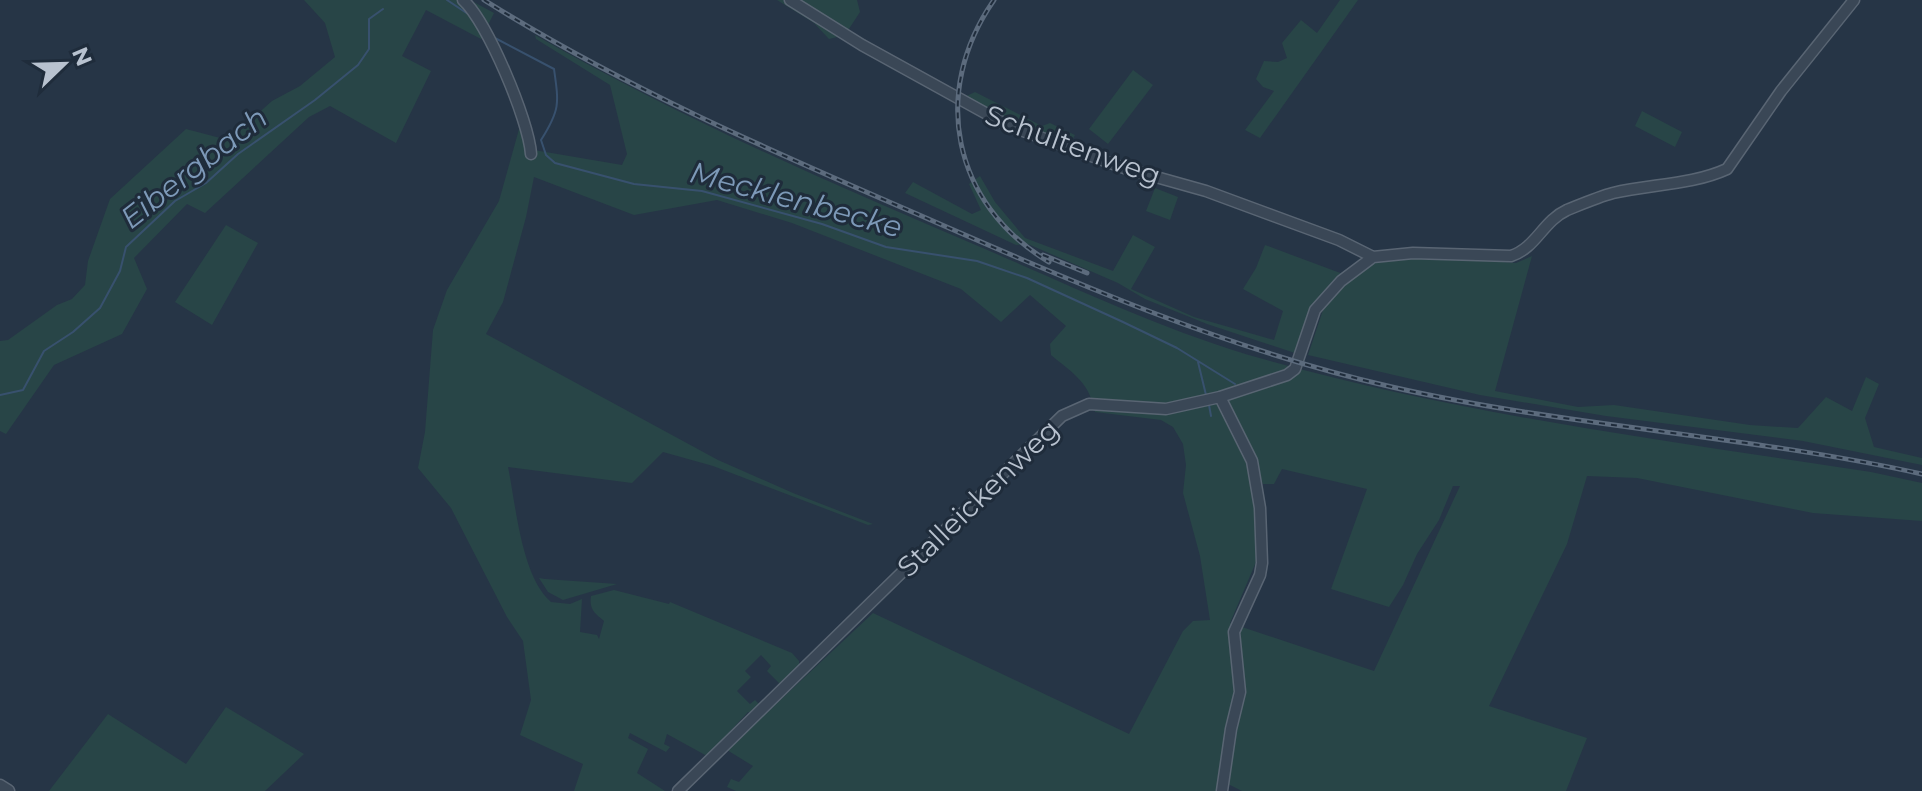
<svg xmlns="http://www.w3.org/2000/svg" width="1922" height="791" font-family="Montserrat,sans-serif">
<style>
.green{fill:#284547;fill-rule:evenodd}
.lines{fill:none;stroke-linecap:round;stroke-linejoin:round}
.stream{stroke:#38516e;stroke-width:2}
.minor-casing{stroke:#596573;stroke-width:13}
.tertiary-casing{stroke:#596573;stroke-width:15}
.minor{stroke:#3a4756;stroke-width:10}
.tertiary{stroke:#3a4756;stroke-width:12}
.rail-casing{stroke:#5c6b7d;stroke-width:5}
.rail{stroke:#1f2c3b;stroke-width:2;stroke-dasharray:6;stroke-linecap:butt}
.labels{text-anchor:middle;stroke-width:6;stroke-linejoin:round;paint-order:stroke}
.street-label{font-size:28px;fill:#b8c2cf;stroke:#1f2c3b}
.water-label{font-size:30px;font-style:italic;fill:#7d99b8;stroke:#1f2c3b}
</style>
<rect width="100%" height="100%" fill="#263546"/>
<path class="green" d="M304,0H470L494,13L481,39L426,10L402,56L431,71L396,143L330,106L309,117L205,213L187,204L134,258L147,289L122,334L54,365L6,434L0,431V341L8,340L57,305L72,299L85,285L88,261L110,199L186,129L228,140L272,101L300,86L335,57L325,23Z
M777,0H857L860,12L845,35L829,39L814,23Z
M1340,0H1358L1260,138L1245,130L1274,91L1263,87L1256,79L1264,61L1278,62L1287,58L1282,43L1301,20L1317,33Z
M535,35C680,118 832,184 985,249C1076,288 1167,332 1263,359C1462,415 1668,441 1871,472L1922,483V521L1813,513L1637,478L1587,476L1567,544L1489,706L1587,738L1566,791H1242L1226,783L1218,791H736L727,787L731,779L739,782L753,766L727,750L873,613L1129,734L1183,631L1193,621L1210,620L1200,556L1183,493L1186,465L1183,444L1173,427L1161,420L1095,412C1089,382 1074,374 1051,355L1050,344L1066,326L1030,295L1001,322L961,289L792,223L717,200L634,215L534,177L526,217L503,302L486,334L718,460L793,493L873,524L868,525L713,466L663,452L632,483L508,467C516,505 521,576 551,602L570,604L582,599L580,632L597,635L599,639L604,621C595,613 589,610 591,596L614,590L669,604L670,602L792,653L799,661V666L781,685L767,671L771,666L761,655L745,671L751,677L737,691L750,704L755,700L760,705L751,713L748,712L707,756L667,734L664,744L670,747L666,752L630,733L628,738L648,749L637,773L665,791H574L583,764L520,735L531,700L523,641L507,617L451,508L418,468L425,432L433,330L447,290L499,201L521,122L528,149L622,165L627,154L610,85L536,39ZM1219,399L1241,435L1263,484H1274L1282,469L1367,489L1331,589L1389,607L1403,585L1417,554L1439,520L1453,486H1460L1374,671L1230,623L1256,562L1257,532L1249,466Z
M1133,70L1153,85L1108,144L1089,129Z
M975,92L1042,126L1050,123L1075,135L1070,144L958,100Z
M1642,111L1682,132L1675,147L1635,126Z
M980,176L995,202L1025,238L1113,271L1133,235L1155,247L1131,289L1194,317L1274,340L1283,311L1243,289L1256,268L1265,245L1343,274L1302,332L1295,353L1207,324L1145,299L1118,283L1028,244L1016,245L905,193L913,182L972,214L981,210L969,184Z
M1155,188L1178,197L1170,220L1146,211Z
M226,225L258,243L212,325L175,302Z
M1428,256L1516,263L1532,256L1495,391L1578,407L1614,405L1750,425L1798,428L1826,397L1852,411L1866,377L1879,384L1865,418L1874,447L1922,458V465L1803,441L1606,416L1480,395L1308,355L1326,301L1374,262Z
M539,578L545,579L617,584L563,600L548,592Z
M226,707L304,754L265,791H49L108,714L186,764Z"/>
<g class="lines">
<path class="stream" d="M447,0L471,16
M493,37L554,69C559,104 560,110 541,140L546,155L555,163L634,184L702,191L822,224L886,247L977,261L1027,278L1123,322L1177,348L1235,384
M1198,362L1206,395
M0,395L23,390L44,351L73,332L100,308L120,271L126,247L175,201L206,183L238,154L315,100L358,65L369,49V19L383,9
M1209,405L1211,416"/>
<g class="minor-casing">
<path id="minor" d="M463,0C487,21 529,121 531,154
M790,0L862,45L1007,125L1124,168L1206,191L1339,240L1373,257
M1220,397L1252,461L1260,508L1262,563L1260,575L1234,632L1240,692L1231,729L1222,791
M678,791L1062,416L1089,404L1166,409L1220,397L1287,375L1295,369L1315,310L1341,281L1373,257L1413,253L1511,256C1536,248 1543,221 1567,210C1582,204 1598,197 1613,193C1651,184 1692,185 1727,169L1781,91L1854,0"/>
</g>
<g class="tertiary-casing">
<path id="tertiary" d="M0,786L8,791"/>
</g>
<use href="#minor" class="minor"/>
<use href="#tertiary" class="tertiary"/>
<g class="rail-casing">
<path id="rail" d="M484,0C621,86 769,150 917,214C1072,282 1226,349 1392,387C1567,427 1747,435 1922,474
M994,0C930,92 952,204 1049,262
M1043,255L1087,273"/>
</g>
<use href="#rail" class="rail"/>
</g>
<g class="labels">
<g class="street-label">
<text transform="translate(1073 145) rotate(20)" y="10">Schultenweg</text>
<text transform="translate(978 498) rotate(-44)" y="10">Stalleickenweg</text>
</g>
<g class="water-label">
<text transform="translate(194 168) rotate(-38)" y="10">Eibergbach</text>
<text transform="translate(796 200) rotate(15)" y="10">Mecklenbecke</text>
</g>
</g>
<g transform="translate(64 64) rotate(67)" stroke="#1f2c3b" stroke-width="6" paint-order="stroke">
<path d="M0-6L14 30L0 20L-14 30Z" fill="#b8c2cf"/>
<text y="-12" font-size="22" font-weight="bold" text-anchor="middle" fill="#b8c2cf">N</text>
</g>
</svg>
